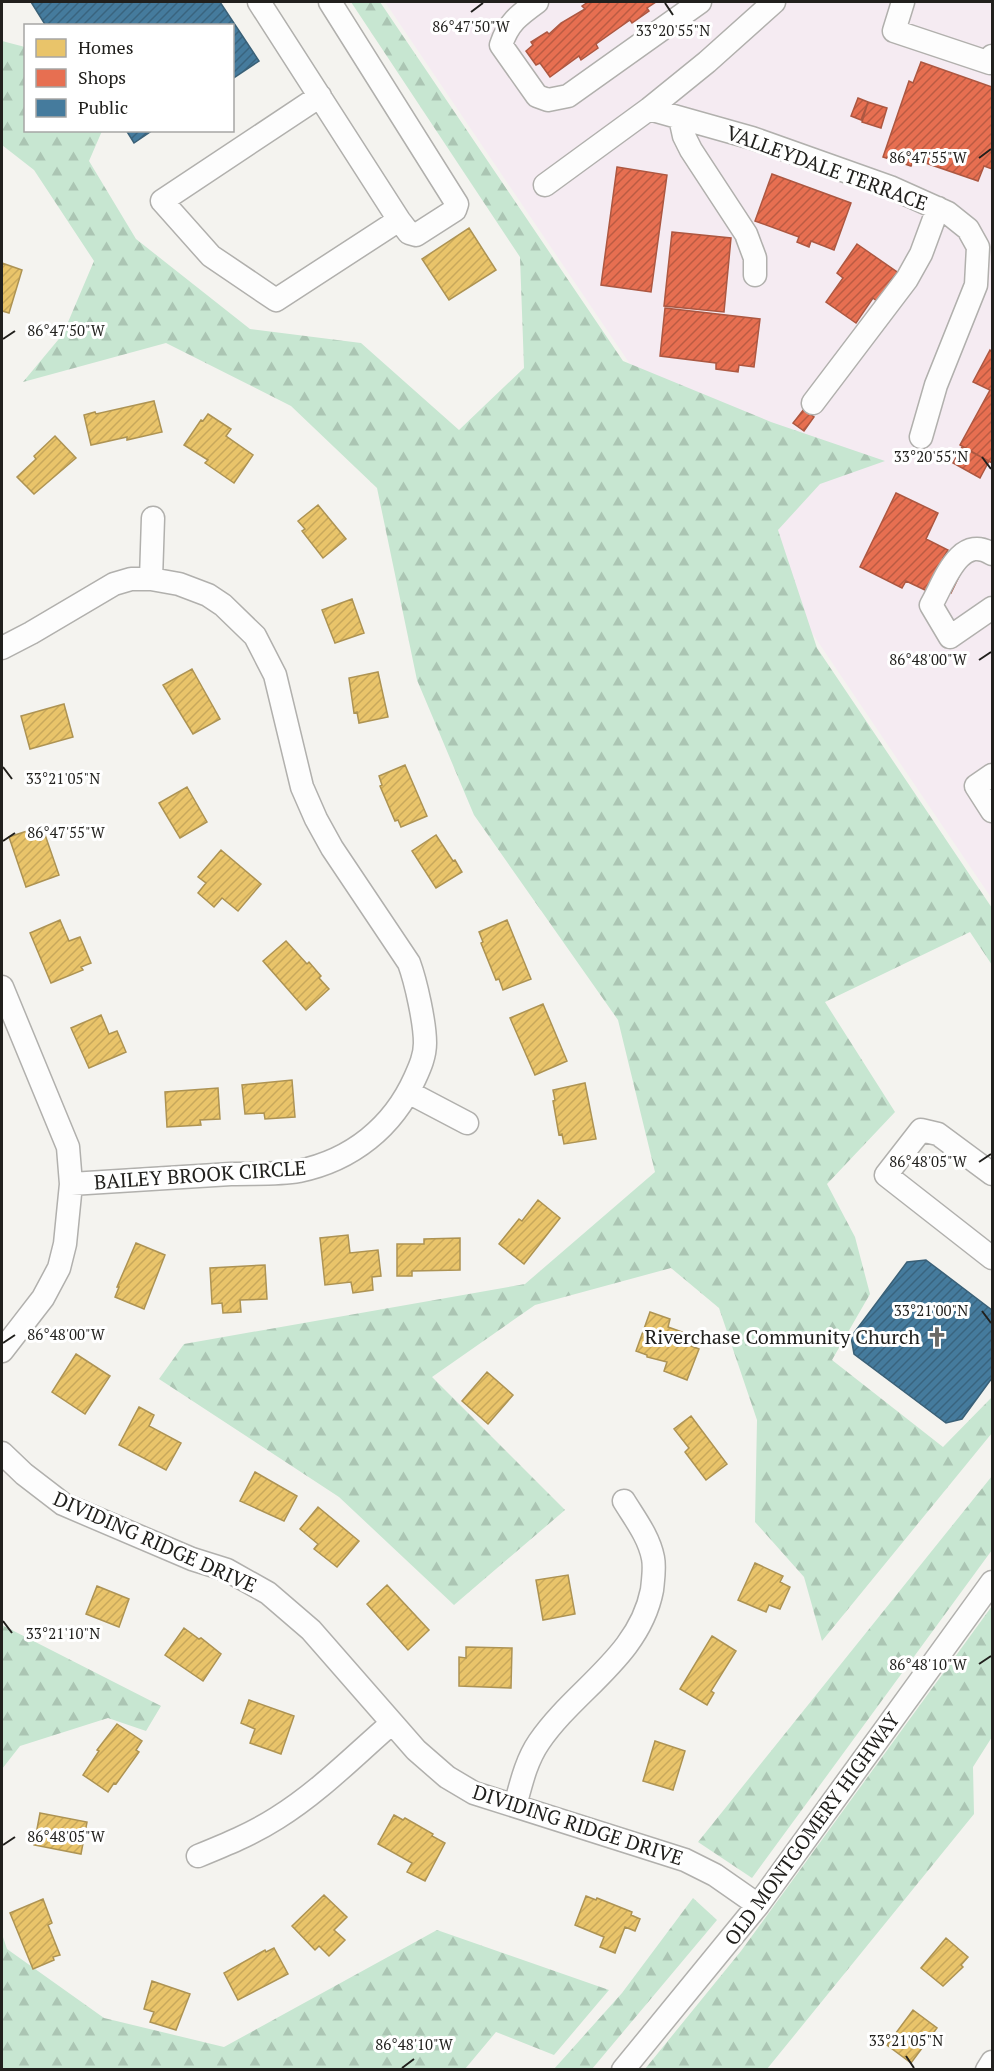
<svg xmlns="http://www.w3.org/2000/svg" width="994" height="2071" font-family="'PT Serif',serif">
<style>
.commercial{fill:#f5ebf2}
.forest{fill:url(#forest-firs)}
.homes{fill:url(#homes-hatch);stroke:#ad9353;stroke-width:1.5}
.shops{fill:url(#shops-hatch);stroke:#ac5741;stroke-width:1.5}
.public{fill:url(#public-hatch);stroke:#3a6077;stroke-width:1.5}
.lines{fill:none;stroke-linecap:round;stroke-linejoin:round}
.minor-casing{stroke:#b1b0ad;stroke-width:25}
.minor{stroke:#fdfdfd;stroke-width:22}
.ticks{fill:none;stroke:#21201d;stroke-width:2}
.labels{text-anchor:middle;stroke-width:6;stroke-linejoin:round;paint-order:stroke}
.street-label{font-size:20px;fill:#21201d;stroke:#fff}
.poi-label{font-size:20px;fill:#21201d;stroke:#fff;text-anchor:end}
.ticks-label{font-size:15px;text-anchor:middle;fill:#21201d;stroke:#fff;stroke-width:6;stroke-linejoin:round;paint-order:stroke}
</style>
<defs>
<pattern id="forest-firs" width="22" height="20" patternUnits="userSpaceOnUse" patternTransform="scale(1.5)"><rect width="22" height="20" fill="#c7e6d1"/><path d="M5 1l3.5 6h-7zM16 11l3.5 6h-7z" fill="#abc5b3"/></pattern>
<pattern id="homes-hatch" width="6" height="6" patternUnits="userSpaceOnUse" patternTransform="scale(1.5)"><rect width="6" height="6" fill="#e9c46a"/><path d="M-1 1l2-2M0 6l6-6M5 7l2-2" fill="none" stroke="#c8a85b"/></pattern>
<pattern id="shops-hatch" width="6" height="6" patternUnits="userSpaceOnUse" patternTransform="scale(1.5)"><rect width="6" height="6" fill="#e76f51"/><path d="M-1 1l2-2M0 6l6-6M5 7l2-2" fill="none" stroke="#bb5b43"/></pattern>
<pattern id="public-hatch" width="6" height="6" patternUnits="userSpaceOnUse" patternTransform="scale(1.5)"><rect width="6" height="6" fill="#457b9d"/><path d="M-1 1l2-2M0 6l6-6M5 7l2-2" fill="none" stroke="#39647f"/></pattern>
</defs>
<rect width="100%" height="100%" fill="#f4f3ef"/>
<path class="commercial" d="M385,2H992V899Z"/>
<path class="forest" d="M351,2H380L623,361L771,422L885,461L820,484L778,530L817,648L992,908V965L970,932L825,1002L895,1112L827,1184L855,1237L870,1294L832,1360L943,1447L992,1397V1433L822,1641L804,1577L755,1522L757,1420L719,1308L671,1268L535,1305L432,1377L565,1510L454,1605L339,1497L159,1379L184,1344L525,1284L655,1172L618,1020L474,815L417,680L377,488L291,406L166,343L23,382L63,334L94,261L34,170L2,145V41L25,47L26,130L102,131L89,161L136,239L250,329L361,343L459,430L524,368L520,257Z
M992,1476V1550L752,1878L698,1842Z
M992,1606V1737L973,1767L974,1814L767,2069H645L741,1951Z
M2,1625L161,1706L146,1731L108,1718L20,1746L2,1769Z
M693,1898L717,1920L592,2069H554L622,1993Z
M437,1930L609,1990L554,2055L496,2032L465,2069H2V1934L7,1949L104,2018L224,2047Z"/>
<path class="homes" d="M469,228L496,270L449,300L422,259Z
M2,263L22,270L9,313L2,311Z
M154,401L162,432L127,440V437L91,445L84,415L95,412L96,414Z
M208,414L231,429L226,436L253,455L234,483L205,463L208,460L184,445L201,420L203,421Z
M55,436L76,458L34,494L17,477L36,459L34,456Z
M318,505L346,539L323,558L302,531L305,529L298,521Z
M352,599L364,633L335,643L322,610Z
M192,669L220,719L193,734L163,685Z
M378,672L388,717L359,723L357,712L354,713L349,678Z
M64,704L73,737L30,749L21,716Z
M405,765L427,816L401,827L398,820L395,821L380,786L382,785L379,776Z
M187,787L207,822L180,838L159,803Z
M42,826L59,875L26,887L9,837Z
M436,835L453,861L455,860L462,872L436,888L412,851Z
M221,850L261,884L238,911L222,898L214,907L198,893L206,883L198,877Z
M60,920L69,941L80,937L91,963L81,967L83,970L51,983L30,933Z
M507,920L531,979L503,990L499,979L496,980L481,943L483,942L479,932Z
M286,941L307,964L309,962L321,976L319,978L329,989L306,1010L263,961Z
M543,1004L567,1061L535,1075L510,1018Z
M101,1015L109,1034L117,1031L126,1052L89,1068L71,1028Z
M292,1080L295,1117L265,1119L264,1113L245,1114L242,1085Z
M585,1083L596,1139L564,1144L562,1134L559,1135L553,1101L555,1100L553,1090Z
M218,1088L220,1119L200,1120L201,1125L167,1127L165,1092Z
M538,1200L560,1218L524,1264L499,1244L519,1219L522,1221Z
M348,1235L350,1253L378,1250L381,1276L372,1277L373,1290L353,1293L351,1282L325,1285L320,1238Z
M460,1238V1270L412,1271V1276H397V1244H424V1239Z
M136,1243L165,1255L144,1309L115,1297L119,1287H117Z
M265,1265L267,1299L240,1300L241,1312L223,1313L222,1303L212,1304L210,1268Z
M650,1312L670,1319L668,1327L682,1332L678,1341L699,1349L687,1380L664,1371L667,1362L647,1357V1355L636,1351Z
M76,1354L110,1376L85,1414L52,1392Z
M487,1372L513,1395L488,1424L462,1401Z
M139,1407L154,1415L149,1426L181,1443L166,1470L119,1445Z
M691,1416L727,1464L706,1480L685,1452L689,1448L674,1429Z
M255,1472L297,1496L284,1521L240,1501Z
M318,1507L359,1541L337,1567L314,1549L318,1544L300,1529Z
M755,1563L783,1576L780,1582L790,1587L780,1609L769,1605L766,1612L738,1600Z
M568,1575L575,1614L543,1620L536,1580Z
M387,1585L429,1630L408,1650L367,1604Z
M97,1586L129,1599L119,1627L86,1614Z
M184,1628L199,1639L201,1638L221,1654L203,1681L165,1655Z
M712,1636L736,1651L711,1691L714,1693L707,1705L680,1689Z
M466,1647L512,1648L511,1688L459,1686V1657L466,1658Z
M249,1700L294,1716L281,1754L250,1743L255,1729L241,1723Z
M117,1724L142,1741L136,1750L139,1752L116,1784L114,1783L108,1792L83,1775L99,1751L97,1750Z
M655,1741L685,1751L673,1790L643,1781Z
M40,1813L87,1822L81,1854L34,1845Z
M394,1815L403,1820L405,1818L433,1834L432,1836L445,1843L425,1881L407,1872L412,1863L378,1844Z
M324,1895L347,1917L334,1930L345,1940L329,1956L319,1946L315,1950L292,1926Z
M586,1896L596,1900L597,1898L632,1912L631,1915L640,1919L635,1931L625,1927L615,1953L600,1947L604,1937L575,1925Z
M43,1899L52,1923L48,1925L60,1955L53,1957L54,1960L33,1969L10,1913Z
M946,1938L968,1957L961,1965L963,1967L943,1986L921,1968Z
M274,1948L288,1974L238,2000L224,1973L265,1950L266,1952Z
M152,1981L190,1994L176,2030L150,2022L154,2012L144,2009Z
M913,2010L937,2028L911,2063L887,2045Z"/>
<path class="shops" d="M588,2H656L647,8L649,11L632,23L630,20L596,44L598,48L581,60L579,56L550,77L540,63L536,65L526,51L533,45L531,42L547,32L549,34L561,23L585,9L582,6Z
M921,62L992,87V169L984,166L978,181L914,159L911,166L883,157L909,81L913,83Z
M858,98L868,102L861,120L851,116Z
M868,102L887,108L881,128L862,122Z
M617,167L667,175L651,292L601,285Z
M772,174L851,203L834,250L811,241L809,247L797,242L799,237L755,221Z
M672,232L731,238L724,312L664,306Z
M857,244L900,274L879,303L873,298L856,323L826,302L843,278L837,273Z
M665,308L760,319L754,367L739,365L738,372L716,369V363L660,356Z
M990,350L992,352V463L960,445L990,390L973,382Z
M804,409L814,417L804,431L793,423Z
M962,447L989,461L980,478L953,463Z
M896,493L938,513L926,539L948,550L943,558L963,568L951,593L931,583L927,591L906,581L902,588L860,567Z"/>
<path class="public" d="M31,2H220L259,61L232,79V26H46Z
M126,130H153L134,143Z
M926,1260L992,1310V1378L962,1419L946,1423L854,1354L851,1337L907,1262Z"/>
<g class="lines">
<g class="minor-casing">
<path id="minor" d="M259,2L399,220L409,233L416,235L455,210L457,204L330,2
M537,2C519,15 508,23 501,45L537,96L548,100L568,96L700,2
M903,2L894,31L990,63L992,56
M320,96L162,201L211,256L276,300L399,220
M649,109L752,138L890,187L948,213L968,229L978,247L976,285L936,385L921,437
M680,118L684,136L691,150L746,234L755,258V275
M545,185L649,109L707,62L774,2
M813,403L907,279L921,254L938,208
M992,554C959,533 944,583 931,605L950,637L992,608
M151,579L153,518
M2,648L31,633L114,584L131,579H151L179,584L208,595L223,605L255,636L275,675L302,787L316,819L332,848L409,963C416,982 425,1023 425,1043C425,1056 420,1067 415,1078C393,1127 352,1160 299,1171C277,1175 253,1173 231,1174C178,1177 124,1181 71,1184
M992,775L976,786L992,811
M2,987L68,1147L71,1184L65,1244L59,1268L43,1298L2,1351
M408,1092L467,1123
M992,1174L938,1134L921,1130L886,1175L992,1258
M2,1453L24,1474L63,1504L192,1559L227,1570L268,1593L311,1630L416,1750L447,1777L474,1793L685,1860L715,1875L758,1905
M515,1806C521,1784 526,1761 539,1742C575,1689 639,1657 652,1590C653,1580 655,1568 653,1558C649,1537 635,1519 624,1501
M198,1856C225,1845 252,1834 277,1818C319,1792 355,1755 392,1723
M623,2070L758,1905L992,1582
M987,2070L992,2062"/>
</g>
<use href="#minor" class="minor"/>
</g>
<path class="ticks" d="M665,3L673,15M471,12L483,3M979,158L991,149M3,339L15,331M982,457L991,469M979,660L991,652M3,767L12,779M3,841L15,833M979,1162L991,1154M982,1311L991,1323M3,1343L15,1335M3,1621L12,1633M979,1664L991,1656M3,1845L15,1837M906,2056L914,2068M402,2068L414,2059"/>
<defs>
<g id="church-bare" transform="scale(1.62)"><path d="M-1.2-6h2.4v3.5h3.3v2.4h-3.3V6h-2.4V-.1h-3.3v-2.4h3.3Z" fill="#6b6a66" stroke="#fff" stroke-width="2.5" paint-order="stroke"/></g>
</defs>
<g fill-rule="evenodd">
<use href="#church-bare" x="937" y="1337"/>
</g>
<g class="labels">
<g class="street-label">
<text transform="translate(827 168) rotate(20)" y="7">VALLEYDALE TERRACE</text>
<text transform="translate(200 1175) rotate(-4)" y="7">BAILEY BROOK CIRCLE</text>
<text transform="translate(155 1542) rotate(24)" y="7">DIVIDING RIDGE DRIVE</text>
<text transform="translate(578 1825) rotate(18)" y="7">DIVIDING RIDGE DRIVE</text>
<text transform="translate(812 1829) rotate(-54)" y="7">OLD MONTGOMERY HIGHWAY</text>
</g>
<g class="poi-label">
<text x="920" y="1344">Riverchase Community Church</text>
</g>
</g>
<g class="ticks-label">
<text x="471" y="32">86°47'50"W</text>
<text x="673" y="36">33°20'55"N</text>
<text x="928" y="163">86°47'55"W</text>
<text x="66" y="336">86°47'50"W</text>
<text x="931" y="462">33°20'55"N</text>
<text x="928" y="665">86°48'00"W</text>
<text x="63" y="784">33°21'05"N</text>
<text x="66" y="838">86°47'55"W</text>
<text x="928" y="1167">86°48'05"W</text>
<text x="931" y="1316">33°21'00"N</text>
<text x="66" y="1340">86°48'00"W</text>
<text x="63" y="1639">33°21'10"N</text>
<text x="928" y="1670">86°48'10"W</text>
<text x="66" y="1842">86°48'05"W</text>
<text x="906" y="2046">33°21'05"N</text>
<text x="414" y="2050">86°48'10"W</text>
</g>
<rect width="994" height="2071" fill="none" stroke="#21201d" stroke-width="6"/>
<rect x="24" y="24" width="210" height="108" fill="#ffffff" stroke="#a6a6a5" stroke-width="1.5"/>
<rect x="36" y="39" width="30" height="18" fill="#e9c46a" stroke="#a6a6a5" stroke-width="1.5"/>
<text x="78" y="54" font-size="18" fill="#21201d">Homes</text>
<rect x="36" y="69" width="30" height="18" fill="#e76f51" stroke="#a6a6a5" stroke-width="1.5"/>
<text x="78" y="84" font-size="18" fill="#21201d">Shops</text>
<rect x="36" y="99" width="30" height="18" fill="#457b9d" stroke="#a6a6a5" stroke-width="1.5"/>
<text x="78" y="114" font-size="18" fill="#21201d">Public</text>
</svg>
